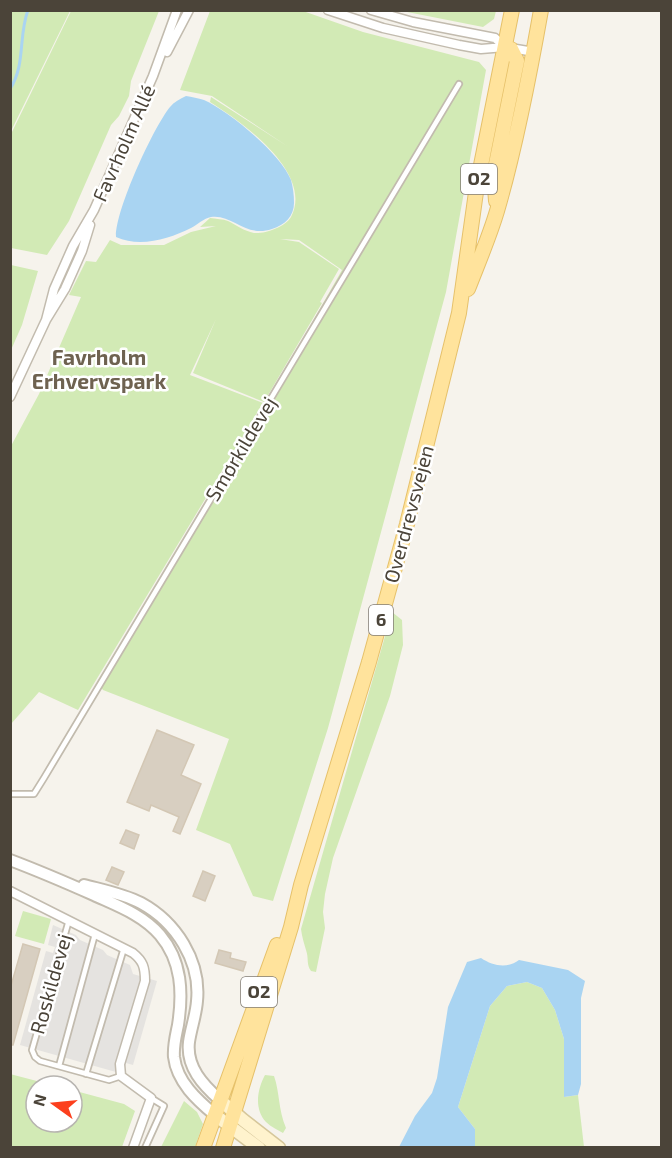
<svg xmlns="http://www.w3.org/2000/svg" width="672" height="1158" font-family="'Exo 2',sans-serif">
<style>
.green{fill:#d2eab5}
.parking{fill:#e5e3e0}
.water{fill:#a9d4f2}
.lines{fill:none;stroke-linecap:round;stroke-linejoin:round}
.stream{stroke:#a9d4f2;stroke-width:3}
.building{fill:#d8cfc1;stroke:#d3c7b4;stroke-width:1.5}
.service-casing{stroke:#c2bbae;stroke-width:8}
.minor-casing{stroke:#c2bbae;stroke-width:11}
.tertiary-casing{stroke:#c2bbae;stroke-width:14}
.secondary-casing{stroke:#d6c79b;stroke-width:15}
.primary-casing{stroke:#e6c16a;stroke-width:16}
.service{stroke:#fff;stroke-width:4.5}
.minor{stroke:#fff;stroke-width:8}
.tertiary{stroke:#fff;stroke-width:10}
.secondary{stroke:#fff3cd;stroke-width:12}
.primary{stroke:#ffe39c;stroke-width:14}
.labels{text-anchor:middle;stroke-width:5;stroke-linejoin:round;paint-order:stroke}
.shield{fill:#fff;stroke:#817c74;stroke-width:1.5}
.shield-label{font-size:18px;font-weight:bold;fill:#4b4439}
.street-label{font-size:20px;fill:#4b4439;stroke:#fff}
.neighbourhood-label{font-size:21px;font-weight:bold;fill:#6e6250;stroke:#fff}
</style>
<rect width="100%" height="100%" fill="#f6f3ec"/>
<path class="green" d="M11,10L70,11L11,131L10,11Z
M71,11H159L131,81L129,96L119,116L111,125L69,221L47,255L11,248V134Z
M210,11H303L363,32L479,62L486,70L446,292L328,728L273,901L253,896L230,844L196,830L229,739L103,690L97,682L265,405L342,270L299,240L280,239L299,242L339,269L320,302L322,303L264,402L193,373L216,319L190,375L263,403L78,710L39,692L11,724V446L39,394L81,297L69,295L86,261L96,262L110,240L121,245H164L191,232L216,226L200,227L210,218C216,219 223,219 228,221C236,225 244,231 254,233C265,234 285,227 291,217C314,173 242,122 210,102L211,97L287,146L212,96L180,90Z
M402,11H496L494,19L483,27Z
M11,265L38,271L22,325L11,350Z
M392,612L402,620L403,645L390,696L333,858L325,894L323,912L325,928L316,972L311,971C306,964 309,958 306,950C304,943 302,937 301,929Z
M23,911L51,919L44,944L15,936Z
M527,982L542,988L555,1010L564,1039V1097L578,1095L584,1147H475V1129L458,1107L490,1006L507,986Z
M10,1074L56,1086H36V1122H72V1090L124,1104L135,1111L122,1147H11Z
M265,1075L274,1076C280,1093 278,1109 286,1128L283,1133C278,1130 271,1127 266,1122C254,1109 257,1090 265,1075Z
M184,1101L197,1112L203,1124L195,1147H161Z"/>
<path class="parking" d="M53,925L76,935L80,940L103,950L107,955L130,965L133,974L157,981L133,1065L126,1063L123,1074L20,1045L46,951L53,953L55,947L48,945Z"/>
<path class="water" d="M186,96C192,97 198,98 204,100C229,111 281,154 291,180C293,187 294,195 294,203C294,216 285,225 272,229C245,238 233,214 211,217C204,218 197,225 191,228C169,239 140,248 116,237C115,211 153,128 170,107C174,102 180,99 186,96Z
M481,958C493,966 507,969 519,960L568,970L585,981L581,998V1084L578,1095L564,1097V1039L555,1010L542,988L527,982L507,986L490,1006L458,1107L475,1129V1147H399L415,1116L432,1093L437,1078L448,1007L467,962Z"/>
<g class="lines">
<path class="stream" d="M10,89C26,64 18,37 28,10"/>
</g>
<path class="building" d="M157,730L194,745L181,775L201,784L180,834L173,831L179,817L151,805L149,811L127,802Z
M126,830L139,835L134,849L120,843Z
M112,867L124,872L118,885L106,880Z
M203,871L215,876L205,901L193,896Z
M23,944L40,949L13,1045H10V989Z
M219,950L231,953L230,958L246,962L243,971L215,963Z"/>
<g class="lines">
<g class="service-casing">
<path id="service" d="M10,794H34L44,778L459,84
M69,920L32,1050L35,1057L40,1061L109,1080L121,1076
M59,1066L95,934
M86,1074L124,948
M145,1148L164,1106L151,1098"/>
</g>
<g class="minor-casing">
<path id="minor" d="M328,10L383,28L459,45L481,49L505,47L534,52
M371,10L413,22L495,38L505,47
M167,52L189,10
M46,320L54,289L73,246L94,210L153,76L177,10
M10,397L46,320L65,289L82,251L90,225
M10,891L133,953C143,961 145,967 145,981L120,1064L121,1076L151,1098L133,1148"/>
</g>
<g class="tertiary-casing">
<path id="tertiary" d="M10,860C39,871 67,883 94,895C118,906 143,915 160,935C182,961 183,993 178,1025C176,1035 173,1046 174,1057C177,1082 197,1100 215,1115
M84,885C103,890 124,894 141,903C176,922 201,961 197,1001C196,1015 191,1028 189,1042C186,1067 203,1085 220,1100"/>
</g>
<g class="secondary-casing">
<path id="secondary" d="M220,1100L243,1120L279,1148
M215,1115L259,1148"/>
</g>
<g class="primary-casing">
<path id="primary" d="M496,201L494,174L517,61L511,49L505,47
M468,289C478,263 489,238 497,211C516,146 529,78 541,10
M203,1148L277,945
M223,1148L291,927L301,885L369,662L407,524L459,313L477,185L512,10"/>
</g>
<use href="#service" class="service"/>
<use href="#minor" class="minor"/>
<use href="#tertiary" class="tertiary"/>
<use href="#secondary" class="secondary"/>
<use href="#primary" class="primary"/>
</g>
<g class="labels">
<g class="shield">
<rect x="461" y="164" width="36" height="30" rx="4.5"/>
<rect x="369" y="605" width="24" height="30" rx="4.5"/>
<rect x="241" y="977" width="36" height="30" rx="4.5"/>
</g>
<g class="shield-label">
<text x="479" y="185">O2</text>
<text x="381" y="626">6</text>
<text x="259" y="998">O2</text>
</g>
<g class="street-label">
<text transform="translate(124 143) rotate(-66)" y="7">Favrholm Allé</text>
<text transform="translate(241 449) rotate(-59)" y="7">Smørkildevej</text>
<text transform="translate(409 514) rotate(-75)" y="7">Overdrevsvejen</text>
<text transform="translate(51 984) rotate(-74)" y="7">Roskildevej</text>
</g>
<g class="neighbourhood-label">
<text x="99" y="365">Favrholm<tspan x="99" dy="24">Erhvervspark</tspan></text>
</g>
</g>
<rect width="672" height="1158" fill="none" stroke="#4b4439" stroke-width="24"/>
<g transform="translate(54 1104) rotate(285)"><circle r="28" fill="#ffffff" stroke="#b7b4b0" stroke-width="1.5"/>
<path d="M0-4.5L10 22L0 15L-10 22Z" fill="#fc3f1d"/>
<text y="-9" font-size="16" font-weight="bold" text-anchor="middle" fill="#4b4439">N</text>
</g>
</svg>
